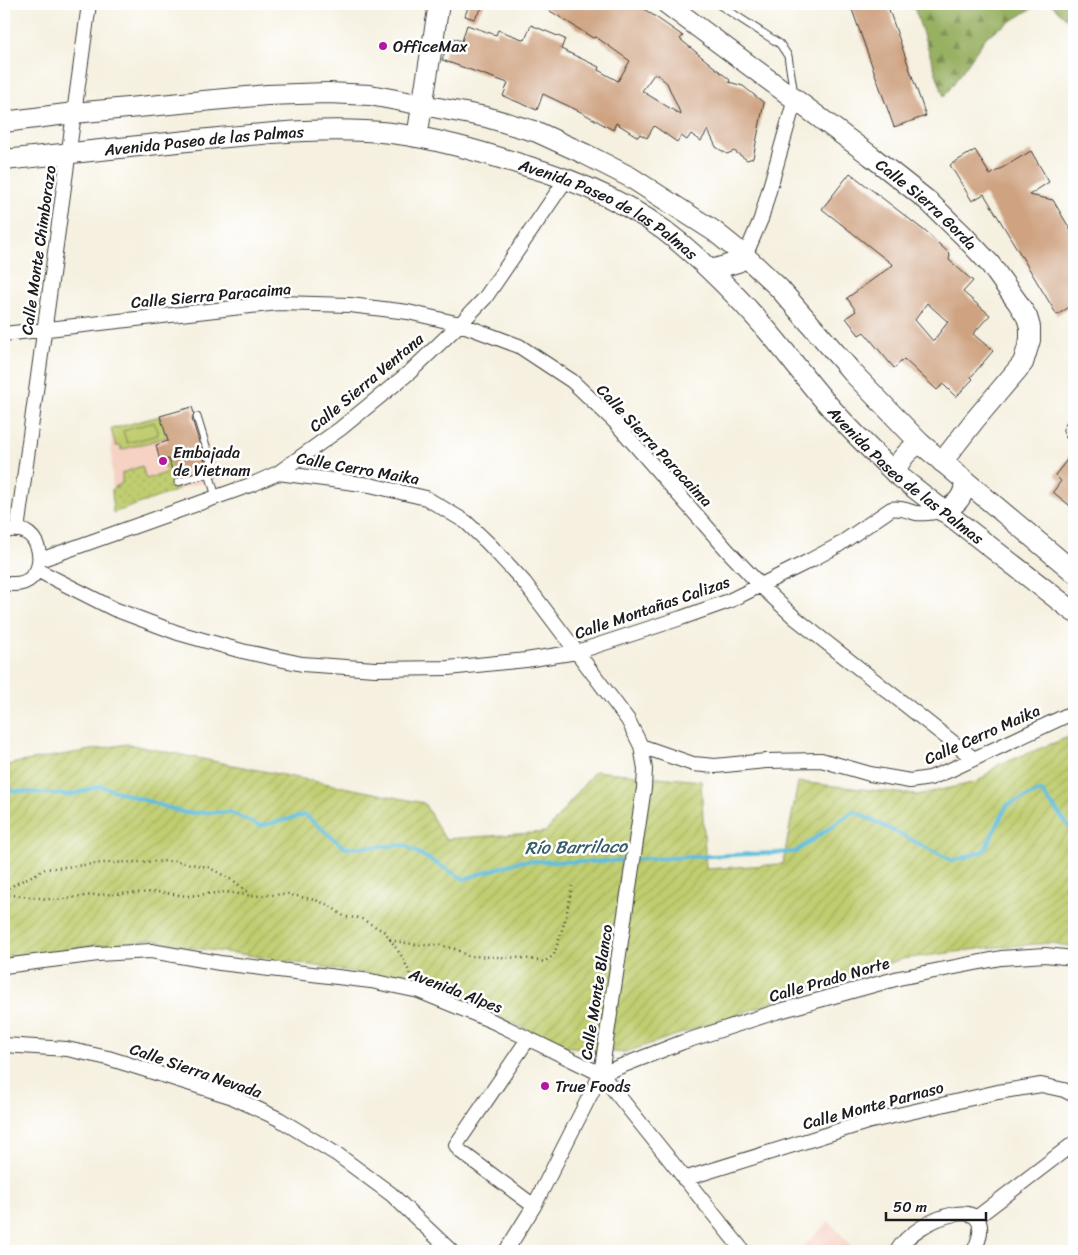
<svg xmlns="http://www.w3.org/2000/svg" width="1078" height="1255" font-family="Sriracha,sans-serif">
<style>
.built{fill:#f6d2c4}
.grass{fill:url(#grass-dots);stroke:#6e7446}
.forest{fill:url(#forest-firs);stroke:#5a663f}
.park{fill:url(#park-tufts);stroke:#6e7446}
.garden{fill:url(#garden-furrows);stroke:#6e7446}
.pitch{fill:#c0cd6f;stroke:#6e7446}
.lines{fill:none;stroke-linecap:round;stroke-linejoin:round}
.stream{stroke:#5fbedd;stroke-width:4}
.building{fill:#cfa381;fill-rule:evenodd}
.service-casing{stroke:#3d3c39;stroke-width:9}
.minor-casing{stroke:#3d3c39;stroke-width:16}
.secondary-casing{stroke:#3d3c39;stroke-width:22}
.path{stroke:#3d3c39;stroke-width:2.5;stroke-dasharray:1 4;stroke-linecap:butt}
.service{stroke:#fff;stroke-width:7}
.minor{stroke:#fff;stroke-width:14}
.secondary{stroke:#fff;stroke-width:20}
.poi-dot{fill:#b5179e;stroke:#fff;stroke-width:2}
.labels{text-anchor:middle;stroke-width:5;stroke-linejoin:round;paint-order:stroke}
.poi-label{font-size:16px;fill:#1c1c1c;stroke:#fff;text-anchor:start}
.street-label{font-size:16px;fill:#1c1c1c;stroke:#fff}
.water-label{font-size:18px;font-style:italic;fill:#375d69;stroke:#fff}
</style>
<defs>
<pattern id="grass-dots" width="8" height="8" patternUnits="userSpaceOnUse" patternTransform="scale(1.25)"><rect width="8" height="8" fill="#c0cd6f"/><path d="M2 2h.1M6 6h.1" fill="none" stroke="#a4af60" stroke-width="1.8" stroke-linecap="round"/></pattern>
<pattern id="forest-firs" width="22" height="20" patternUnits="userSpaceOnUse" patternTransform="scale(1.25)"><rect width="22" height="20" fill="#98b062"/><path d="M5 1l3.5 6h-7zM16 11l3.5 6h-7z" fill="#7b8e50"/></pattern>
<pattern id="park-tufts" width="24" height="20" patternUnits="userSpaceOnUse" patternTransform="scale(1.25)"><rect width="24" height="20" fill="#c0cd6f"/><path d="M3 7l-1-3M5 7V3M7 7l1-3M15 17l-1-3M17 17v-4M19 17l1-3" fill="none" stroke="#a4af60"/></pattern>
<pattern id="garden-furrows" width="10" height="10" patternUnits="userSpaceOnUse" patternTransform="scale(1.25)"><rect width="10" height="10" fill="#c0cd6f"/><path d="M-1 1l2-2M0 10L10 0M9 11l2-2" fill="none" stroke="#a4af60"/></pattern>
</defs>
<rect width="100%" height="100%" fill="#fff"/>
<filter id="ink" filterUnits="userSpaceOnUse"><feTurbulence type="fractalNoise" baseFrequency=".02" numOctaves="2"/><feDisplacementMap in="SourceGraphic" scale="10" xChannelSelector="R" yChannelSelector="G"/><feConvolveMatrix kernelMatrix="1 2 1 2 8 2 1 2 1" color-interpolation-filters="sRGB"/></filter>
<filter id="wash" filterUnits="userSpaceOnUse"><feTurbulence type="fractalNoise" baseFrequency=".0096" numOctaves="4" result="noise"/><feDisplacementMap in="SourceGraphic" scale="20" xChannelSelector="R" yChannelSelector="G"/><feGaussianBlur stdDeviation="1.12" result="paint"/><feColorMatrix in="noise" values="0 0 0 0 0 0 0 0 0 0 0 0 0 0 0 0 0 1.4 0 .05"/><feComposite in="paint" operator="in"/></filter>
<g filter="url(#wash)">
<rect width="100%" height="100%" fill="#f5f0df"/>
<path class="built" d="M195,406L219,478L189,486L113,513L111,429Z
M829,1221L856,1251H799Z"/>
<path class="grass" d="M169,459L178,490L113,513L112,489L122,483V473L142,466L146,479L166,473L163,461Z"/>
<path class="forest" d="M913,4H1039L987,36L944,97Z
M1051,4H1074V26Z"/>
<path class="park" d="M160,416L167,437L121,450V446H116L111,429Z"/>
<path class="garden" d="M1074,735V947L1051,943L986,948L902,959L623,1053L563,1046L474,1006L419,985L372,975L248,955L193,948L149,939L118,946L97,945L4,959V766L20,762L127,744L424,803L445,839L546,832L595,771L701,781L706,869L783,864L798,782L917,795L977,782L998,765Z"/>
<path class="pitch" d="M154,422L158,435L127,443L123,431Z"/>
<g class="lines">
<path class="stream" d="M4,790L70,795L100,786L185,813L229,812L260,826L305,815L345,848L404,845L464,879L521,861L588,862L795,852L854,811L953,861L984,851L1007,805L1041,791L1074,833"/>
</g>
<g id="blocks">
<path class="building" d="M469,4H485L474,19L465,16Z
M539,4H637L683,36L680,39L730,80L729,82L743,86L764,103L753,158L747,160L734,151L727,154L716,147L708,130L701,141L691,134L687,140L681,136L677,142L654,126L647,138L640,134L638,137L616,123L613,130L581,112L543,94L537,110L503,96L508,83L442,60L450,37L462,41L467,25L496,35L498,30L525,40L531,25L565,39L561,49L599,67L598,70L618,81L630,61L596,37L593,38ZM655,73L667,83L681,115L642,91Z
M850,4H887L926,116L894,127Z
M975,150L990,175L1031,151L1049,182L1029,195L1053,200L1074,236V304L1057,315L984,194L972,201L950,165Z
M850,173L926,232L950,254L949,260L973,281L963,292L990,315L973,334L993,351L971,377L973,379L956,397L943,384L937,390L904,359L894,368L864,332L859,335L846,318L856,311L847,298L893,265L822,209ZM927,303L948,322L933,341L915,320Z
M192,407L194,413L192,419L207,468L174,478L169,459L160,461L156,445L168,441L160,416Z
M1074,451V509L1053,492L1061,481L1055,475Z"/>
</g>
</g>
<g filter="url(#ink)">
<use href="#blocks" fill-opacity="0" stroke="#3d3c39" stroke-width="1"/>
<g class="lines">
<g class="service-casing">
<path id="service" d="M718,4L780,44L788,56L794,94
M1074,417L1067,430L1069,435L1074,439
M209,473L216,497
M178,482L214,472L197,417"/>
</g>
<g class="minor-casing">
<path id="minor" d="M745,256L761,219L795,99
M4,334L278,303L350,305L408,312L460,324L519,346L572,381L614,421L728,551L761,586L794,617L974,759
M278,473L370,485L426,498L466,522L489,544L524,582L628,720L641,746L645,769L644,788L601,1074L534,1206L506,1251
M17,530L89,4
M4,532C46,515 56,594 4,583
M40,560L253,484L278,473L340,429L411,371L460,324L485,298L567,178
M37,570L114,609L178,633L242,651L302,664L375,669L448,668L526,660L577,652L681,618L729,601L811,560L837,546L891,509C900,507 908,511 916,513C925,514 934,512 942,511
M641,746L693,764L715,766L766,761L821,760L870,774L910,781L930,778L950,770L1074,712
M4,966L98,954L151,951L220,963L371,981L419,991L492,1021L601,1074L743,1251
M528,1039L456,1145L460,1151L534,1206
M4,1045L67,1049L108,1058L230,1096L279,1119L338,1155L391,1194L451,1251
M601,1074L683,1042L776,1012L899,978L1001,958L1045,955L1074,958
M684,1179L867,1122L998,1092L1041,1085L1064,1090L1074,1095
M976,1218L1074,1143
M897,1251C916,1217 1004,1187 974,1251"/>
</g>
<g class="secondary-casing">
<g id="secondary">
<path id="s1" d="M667,4L871,156L928,201L963,235L990,264L1018,303L1027,317L1030,327V340L1023,363L974,421L942,462"/>
<path d="M4,122L74,113L267,95L328,93L370,95L486,117L537,132L585,154L630,177L714,231L745,256L779,288L852,372L920,443L1074,572"/>
<path d="M417,137L439,4"/>
<path id="s2" d="M4,160C68,153 133,147 197,140C261,134 326,126 391,133C434,138 478,151 520,164C576,180 634,204 679,242C711,269 739,298 766,329C788,354 808,383 831,408C851,431 873,452 895,473L1074,612"/>
<path d="M711,270L738,262L745,256"/>
<path d="M895,473C900,459 907,451 920,443"/>
<path d="M942,511C956,505 964,498 965,482"/>
</g>
</g>
<path class="path" d="M4,890L45,869L103,863L174,861L208,867L234,881L250,894
M4,894L57,900L91,895L158,892L187,896L226,892L253,896L288,894L319,901L330,906L345,917L360,918L385,932L403,958L411,976
M390,940L417,945H440L455,949L468,956L524,958L544,962L554,955L566,917L572,886"/>
<use href="#service" class="service"/>
<use href="#minor" class="minor"/>
<use href="#secondary" class="secondary"/>
</g>
</g>
<g class="poi-dot">
<circle cx="383" cy="46" r="5"/>
<circle cx="163" cy="461" r="5"/>
<circle cx="545" cy="1086" r="5"/>
</g>
<g class="labels">
<g class="poi-label">
<text x="393" y="52">OfficeMax</text>
<text x="173" y="458">Embajada<tspan x="173" dy="18">de Vietnam</tspan></text>
<text x="555" y="1092">True Foods</text>
</g>
<g class="street-label">
<text dy="6" stroke="none"><textPath href="#s2" startOffset="201">Avenida Paseo de las Palmas</textPath></text>
<text dy="6" stroke="none"><textPath href="#s1" startOffset="328">Calle Sierra Gorda</textPath></text>
<text dy="6" stroke="none"><textPath href="#s2" startOffset="621">Avenida Paseo de las Palmas</textPath></text>
<text transform="translate(38 250) rotate(-82)" y="6">Calle Monte Chimborazo</text>
<text transform="translate(211 295) rotate(-5)" y="6">Calle Sierra Paracaima</text>
<text transform="translate(366 382) rotate(-40)" y="6">Calle Sierra Ventana</text>
<text transform="translate(655 445) rotate(47)" y="6">Calle Sierra Paracaima</text>
<text transform="translate(358 468) rotate(10)" y="6">Calle Cerro Maika</text>
<text dy="6" stroke="none"><textPath href="#s2" startOffset="1026">Avenida Paseo de las Palmas</textPath></text>
<text transform="translate(652 607) rotate(-19)" y="6">Calle Montañas Calizas</text>
<text transform="translate(982 734) rotate(-24)" y="6">Calle Cerro Maika</text>
<text transform="translate(829 979) rotate(-16)" y="6">Calle Prado Norte</text>
<text transform="translate(456 990) rotate(21)" y="6">Avenida Alpes</text>
<text transform="translate(596 992) rotate(-81)" y="6">Calle Monte Blanco</text>
<text transform="translate(196 1070) rotate(19)" y="6">Calle Sierra Nevada</text>
<text transform="translate(873 1105) rotate(-15)" y="6">Calle Monte Parnaso</text>
</g>
<g class="water-label">
<text transform="translate(576 847) rotate(-1)" y="6">Río Barrilaco</text>
</g>
</g>
<rect width="1078" height="1255" fill="none" stroke="#fff" stroke-width="20"/>
<path d="M886 1212v8h100v-8" fill="none" stroke="#1c1c1c" stroke-width="2.5"/>
<text x="893" y="1212" font-size="15" fill="#1c1c1c" stroke="#ffffff" stroke-width="4" paint-order="stroke">50 m</text>
</svg>
